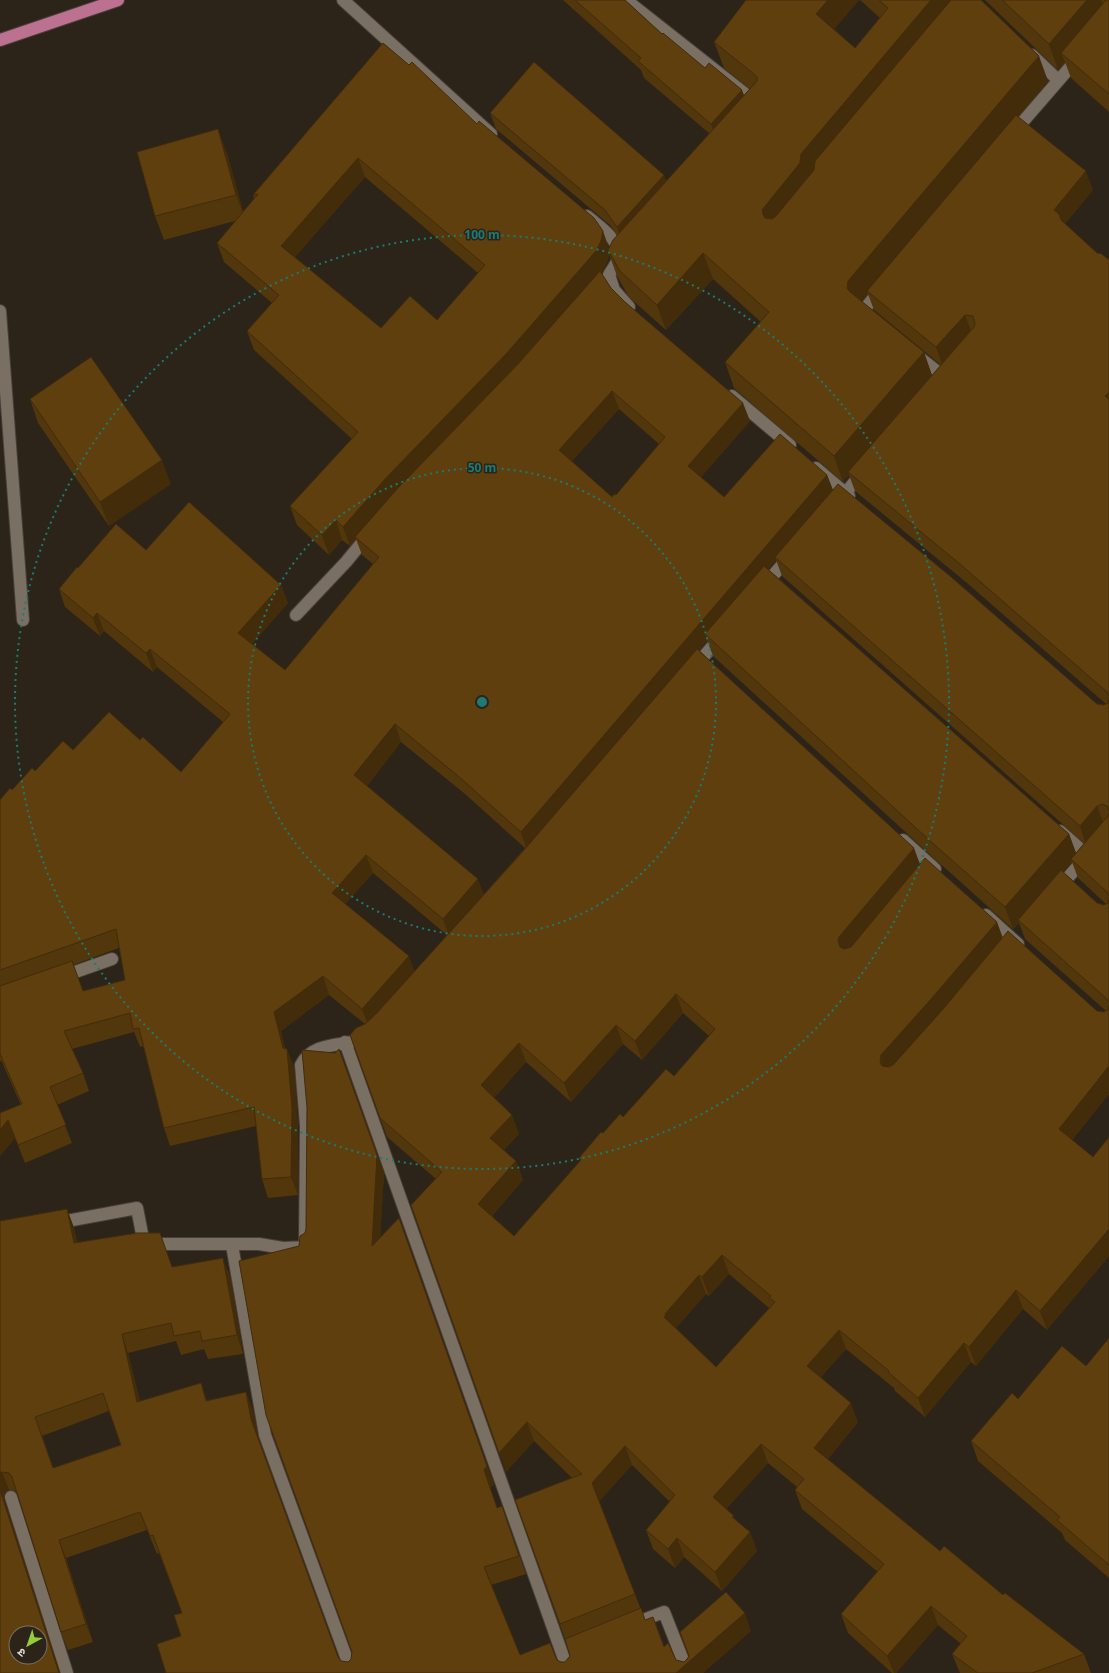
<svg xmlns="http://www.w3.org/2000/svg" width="1109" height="1673" font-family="'Noto Sans','Noto Sans Devanagari',sans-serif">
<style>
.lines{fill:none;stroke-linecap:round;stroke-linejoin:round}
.minor-casing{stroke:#474038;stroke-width:14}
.major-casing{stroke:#474038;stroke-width:14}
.minor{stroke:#7a6f63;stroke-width:12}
.major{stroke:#bd7191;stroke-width:12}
.wall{fill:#52360c;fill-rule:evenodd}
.shaded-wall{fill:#422c0a}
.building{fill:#5f3f0e;stroke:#422c0a;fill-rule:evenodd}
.ring{fill:none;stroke:#1a7c74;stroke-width:2;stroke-dasharray:2 4}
.centre{fill:#1a7c74;stroke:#2c2319;stroke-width:2}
.ring-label{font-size:12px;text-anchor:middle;font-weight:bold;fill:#1a7c74;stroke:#2c2319;stroke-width:3;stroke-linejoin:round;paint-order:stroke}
</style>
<rect width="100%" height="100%" fill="#2c2319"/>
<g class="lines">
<g class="minor-casing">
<path id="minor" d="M343,0L491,134
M626,0L758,104
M1032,55L1058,80
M1013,133L1078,58
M587,216C598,226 625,242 617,261C615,266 611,271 609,275L614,290L629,307
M0,311L23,620
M870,317L863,311L881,289
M915,354L944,377
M732,396L790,445
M816,468L849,496
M837,503L862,473
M763,587L789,557
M296,615L346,562L369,534
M694,668L721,636
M1060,831L1087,855
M903,840L935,869
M1058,889L1085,858
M986,915L1018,944
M61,977L112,959
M345,1042L569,1673
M56,1223L137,1208L144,1244H259L283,1248L305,1247L306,1126L301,1065C314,1039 346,1048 368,1037
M232,1245L265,1435L352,1673
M11,1497L67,1673
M630,1625L664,1612L688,1673"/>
</g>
<g class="major-casing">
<path id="major" d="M0,40L118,0"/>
</g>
<use href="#minor" class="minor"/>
<use href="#major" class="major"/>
</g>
<path class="wall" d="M563,0H625L662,34L705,68L744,95L750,89L724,68L714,42L746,0H859L834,29L855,48L880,18L860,0H981L1048,81L1018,117L1093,190L1065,224L1097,253L1109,260V1094L1072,1140L1093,1157L1109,1137V1256L1047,1330L1023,1309L976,1366L971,1362L925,1417L895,1391L894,1388L846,1349L821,1377L858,1422L828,1459L940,1551L1084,1654L1091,1673H960L952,1654L961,1644L938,1625L896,1673H892L848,1633L841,1614L878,1572L802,1509L795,1490L797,1487L768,1463L726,1509L735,1519L750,1532L757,1551L722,1591L684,1557L675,1568L653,1549L646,1530L670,1502L632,1465L599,1501L645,1620L664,1647L676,1660L684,1662L751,1631L703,1673H166L181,1636L182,1613L159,1553L157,1554L147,1530L66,1558L93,1642L68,1650L61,1632L17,1492L16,1491L9,1490L5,1492L4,1499L60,1673H0V1221L67,1209L74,1228L77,1242L172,1267L230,1276L243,1354L208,1359L204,1349L181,1355L176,1341L128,1353L140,1401L201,1383L207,1401L253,1410L258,1437L338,1657L341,1661L348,1662L351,1659L352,1652L299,1246L305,1233L346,1067L384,1173L380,1238L494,1484L490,1488L497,1508L502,1506L526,1574L491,1585L520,1655L557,1660L561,1662H565L570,1656L565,1639L515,1500L572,1478L534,1441L506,1472L436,1179L387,1137L350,1035L365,1024L329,995L281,1031L285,1049L294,1067L298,1126V1195L268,1198L262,1179L256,1126L170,1146L164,1128L144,1046L140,1047L134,1032L72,1049L83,1073L89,1091L57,1105L72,1143L25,1163L15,1138L0,1156V1113L21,1105L1,1060L0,1062V800L35,771L73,750L140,740L181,772L223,722L157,667L153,672L104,631L100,636L65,607L59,589L78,568L146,550L281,585L288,603L252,644L285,670L373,564L362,555L356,539L350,546L342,540L329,555L297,525L290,506L352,439L254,350L247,331L272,303L224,262L217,243L235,221L164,240L155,216L227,153L243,211L254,199L253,195L383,43L477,124L609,248L617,236L611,226L496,129L490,113L666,181L710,134L644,78L641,70ZM365,177L478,273L437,320L381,328L295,257ZM609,254L617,276L629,297L666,330L713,279L761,322L725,362L734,388L843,482L849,475L855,491L967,583L1106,704L1104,705L1097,704L833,490L827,475L724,497L701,477L750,421L625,302L611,288L601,273L603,271L608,260ZM868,294L874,310L941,365L932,375L861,301ZM619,409L659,444L616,495L612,497L571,462ZM776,560L782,576L1084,843L1076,853L1069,834L768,569ZM707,640L713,656L936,860L1013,929L1019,923L1025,939L1106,1011L1104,1012L1097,1011L1003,938L920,864L699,650ZM401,742L465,794L525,848L484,894L367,786ZM1072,862L1078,878L1106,904L1104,905L1097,903L1063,872ZM373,873L447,935L415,971L345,904ZM119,948L125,980L83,991L73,965ZM683,1013L709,1036L674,1076L603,1133L579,1158L580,1161L514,1236L492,1216L523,1180L516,1161L504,1150L519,1134L512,1115L494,1098L526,1062L571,1102L623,1044L642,1060ZM729,1274L769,1308L716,1367L676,1328L706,1294L709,1296ZM109,1411L121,1445L53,1468L42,1436Z
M985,0H1109V112L1071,78L1065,62L1058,70Z
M30,399L171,484L109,526L38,423Z
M1109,1338V1578L1065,1540L1062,1533L978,1461L971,1441L1018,1399L1086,1366Z"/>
<path class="shaded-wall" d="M828,0H859L826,39L816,14Z
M931,0H962L772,235L763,214L762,210L801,154Z
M1087,0H1101L1107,15L1061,53L1065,62L1058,70L1049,44Z
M1039,56L1048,81L869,293L867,291L868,294L857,307L847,288L848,281Z
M742,90L748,106L717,140L711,124Z
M218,129L227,153L245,218L236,195Z
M358,158L365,177L288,265L281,246Z
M1086,171L1093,190L1063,226L1054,210Z
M664,175L670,192L623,243L617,227Z
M603,231L610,251L608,250L609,254L608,260L603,271L513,372L355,537L356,539L350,546L343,527Z
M703,253L713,279L666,330L657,305Z
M965,315L972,334L943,367L936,347Z
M924,352L933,378L848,472L849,475L843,482L834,456Z
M612,391L619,409L565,468L559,450Z
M1109,392V406L1105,396Z
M743,403L750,421L695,484L688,466Z
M162,460L171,484L109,526L100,502Z
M827,475L834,493L775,557L776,560L709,638L705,634L707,640L527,850L521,832Z
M336,520L342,540L329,555L322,535Z
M281,585L288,603L245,652L238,633Z
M97,613L104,631L100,636L93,618Z
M150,649L157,667L153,672L146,653Z
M395,724L401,742L361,793L354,775Z
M1097,806L1104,825L1086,845L1080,826Z
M1069,834L1077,856L1071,859L1072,862L1020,922L1018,920L1019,923L1013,929L1005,907Z
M914,848L921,867L845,960L838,941L839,937Z
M366,855L373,873L339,911L332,893Z
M478,879L485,897L449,937L443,919Z
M997,922L1004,941L888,1074L880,1062L881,1055Z
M409,956L416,975L369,1027L362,1009Z
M323,976L329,995L281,1031L288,1060L287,1049L294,1067L298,1126V1195L291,1177L283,1048L274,1012Z
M676,994L683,1013L642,1060L635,1041Z
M616,1025L623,1044L571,1102L564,1083Z
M519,1043L526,1062L488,1104L481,1085Z
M1109,1066V1094L1066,1148L1059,1129Z
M346,1067L384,1173L379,1264L372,1246Z
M512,1115L519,1134L497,1157L490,1138Z
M8,1120L15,1138L0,1156V1130Z
M516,1161L523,1180L485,1223L478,1204Z
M67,1209L74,1228L80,1261L74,1243Z
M399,1218L494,1484L490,1488L484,1470Z
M1109,1229V1256L1047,1330L1040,1311Z
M722,1255L729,1274L709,1296L702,1277Z
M223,1258L230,1276L243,1354L237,1335Z
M699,1275L706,1294L672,1332L664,1317L665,1314Z
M1016,1290L1023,1309L976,1366L969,1347Z
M839,1330L846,1349L814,1385L807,1366Z
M122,1334L128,1353L144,1420L137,1402Z
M964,1343L971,1362L925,1417L918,1398Z
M246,1392L253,1410L258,1438L251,1419Z
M851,1403L858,1422L821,1467L814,1448Z
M527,1422L534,1441L506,1472L499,1453Z
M761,1444L768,1463L720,1516L713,1497Z
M625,1446L632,1465L599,1502L592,1483Z
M2,1472L9,1490L5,1492L4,1499L60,1673H59L0,1490V1473Z
M750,1532L757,1551L722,1591L715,1572Z
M677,1538L684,1557L675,1568L668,1549Z
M59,1540L66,1558L93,1642L86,1624Z
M931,1606L938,1625L896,1673H894L887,1656Z
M745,1613L751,1631L703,1673H676Z"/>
<path class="building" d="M575,0H625L662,34L663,33L705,68L709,63L742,90L711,124L638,61L641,58Z
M746,0H828L816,14L855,48L888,8L879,0H931L801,154L800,163L762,210L763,214L765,218L772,219L776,216L814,170L815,161L951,0H981L1039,56L848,281L847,288L849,291L924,352L834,456L725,362L769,312L703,253L657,305L620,271L608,250L613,240L757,81V77L754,74L714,42Z
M1002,0H1087L1049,44Z
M1106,0H1109V94L1061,53L1105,1Z
M383,43L409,65L412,62L477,124L479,121L594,218L603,231L601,241L596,251L507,353L386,478L343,527L336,520L322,535L290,506L358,432L247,331L279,295L217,243L258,194L253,195ZM358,158L485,265L437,320L410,296L381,328L281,246Z
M534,62L664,175L617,227L605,210L490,113Z
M1016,115L1086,171L1054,210L1059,214L1061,220L1097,253L1102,254L1109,260V392L1105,396L1109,399V696L1107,692L960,564L848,472L974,327L975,323L973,316L965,315L936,347L867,291Z
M218,129L236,195L155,216L137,152Z
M600,271L611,288L625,302L743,403L688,466L724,497L780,434L827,475L521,832L458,776L395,724L354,775L478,879L443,919L366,855L332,893L409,956L362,1009L323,976L274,1012L283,1048L287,1049L292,1108L291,1177L262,1179L254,1107L164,1128L139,1028L133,1029L130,1013L64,1031L83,1073L50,1087L66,1125L18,1145L8,1120L0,1130V1113L22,1104L0,1054V986L72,961L83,991L125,980L116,929L0,970V800L10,788L12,790L32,768L35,771L63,741L73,750L109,712L140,740L143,737L181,772L230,714L150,649L146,653L97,613L93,618L59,589L77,567L78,568L116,524L146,550L189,502L281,585L238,633L285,670L379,557L355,537L397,489L518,364ZM612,391L665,437L616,495L614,494L612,497L559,450Z
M91,357L162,460L100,502L30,399Z
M838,484L950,576L1097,704L1104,705L1108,703L1109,697V811L1107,806L1103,804L1097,806L1080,826L775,557Z
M764,566L1069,834L1005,907L928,839L705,634Z
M697,649L914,848L839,937L838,941L840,947L844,949L851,947L925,858L997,922L932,998L881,1055L880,1062L882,1066L889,1067L893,1065L944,1008L1008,931L1097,1011L1104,1012L1108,1010L1109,1004V1066L1059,1129L1093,1157L1109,1137V1229L1040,1311L1016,1290L969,1347L964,1343L918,1398L888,1372L889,1371L839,1330L807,1366L851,1403L814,1448L940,1551L944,1546L1003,1595L1005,1593L1084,1654L1032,1673H978L952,1654L967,1636L931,1606L887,1656L841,1614L884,1564L795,1490L804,1479L761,1444L713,1497L734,1516L732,1517L750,1532L715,1572L677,1538L668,1549L646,1530L675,1495L625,1446L592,1483L635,1594L560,1624L515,1500L582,1474L527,1422L499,1453L411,1205L442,1172L380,1118L350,1035L356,1028L365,1024L375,1015L518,857ZM676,994L715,1029L674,1076L666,1069L623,1117L620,1114L603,1133L601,1132L579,1158L581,1160L514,1236L478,1204L516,1161L490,1138L512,1115L481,1085L519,1043L564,1083L616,1025L635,1041ZM722,1255L771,1296L769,1298L775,1302L716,1367L664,1317L666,1315L665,1314L699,1275L702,1277Z
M1109,813V896L1107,892L1071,859L1108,816Z
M1061,870L1097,903L1104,905L1108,903L1109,897V1003L1107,999L1018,920Z
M339,1049L377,1155L372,1246L399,1218L487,1466L484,1470L497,1508L502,1506L519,1556L484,1567L520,1655L550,1643L557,1660L561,1662H565L570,1656L565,1639L641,1608L645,1620L653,1617L664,1647L668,1643L676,1660L684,1662L687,1659L689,1656L680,1632L726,1592L745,1613L676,1673H166L157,1644L181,1636L174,1615L182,1613L153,1535L150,1536L140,1512L59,1540L86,1624L61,1632L12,1477L9,1473L2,1472L0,1473V1221L67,1209L74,1243L137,1233H160L172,1267L223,1258L237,1335L202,1341L200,1331L174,1336L171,1323L122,1334L137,1402L201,1383L206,1401L246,1392L251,1419L338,1657L341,1661L348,1662L351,1659L352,1652L266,1415L239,1261L299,1246L300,1236L305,1233L306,1229L307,1108L302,1050L335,1053ZM103,1393L121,1445L53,1468L35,1417Z
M1109,1338V1565L1057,1520L1060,1517L971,1441L1012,1393L1018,1399L1062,1346L1086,1366Z
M0,1490L59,1673H0ZM16,1633H40V1657H16Z"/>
<g class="ring">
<circle cx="482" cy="702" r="234"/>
<circle cx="482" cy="702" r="467"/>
</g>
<circle cx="482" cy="702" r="6" class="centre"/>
<g class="ring-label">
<text x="482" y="239">100 m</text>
<text x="482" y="472">50 m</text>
</g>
<g transform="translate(28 1645) rotate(220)"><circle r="19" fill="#2c2319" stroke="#787067"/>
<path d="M0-3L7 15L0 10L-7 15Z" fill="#95cc3a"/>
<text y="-6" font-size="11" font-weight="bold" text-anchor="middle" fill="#eae4dd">उ</text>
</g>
</svg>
